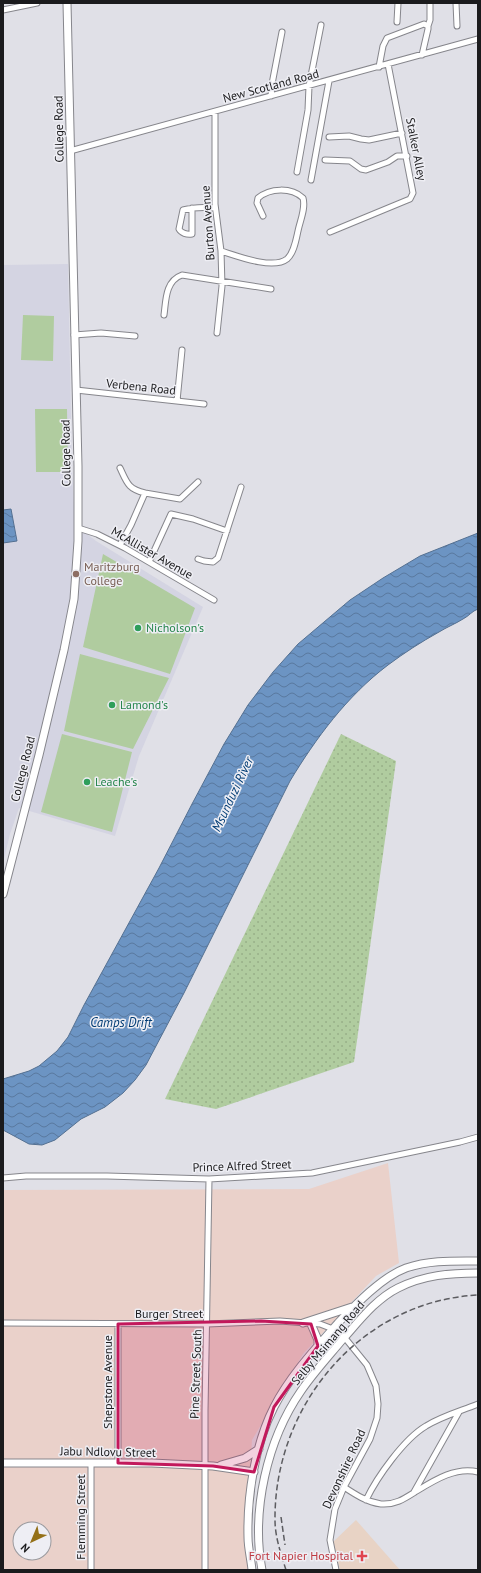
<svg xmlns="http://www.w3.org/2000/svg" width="481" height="1573" font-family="'PT Sans',sans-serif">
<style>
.commercial{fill:#ead1ca;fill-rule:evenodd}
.built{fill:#d4d4e2}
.medical{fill:#e8d3c5}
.grass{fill:url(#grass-dots)}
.garden{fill:#b0cc9f}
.water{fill:url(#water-waves);stroke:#547091}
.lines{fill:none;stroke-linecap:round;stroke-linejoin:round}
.street-casing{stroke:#86868c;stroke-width:7}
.secondary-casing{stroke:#86868c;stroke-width:9}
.street{stroke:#fff;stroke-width:5}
.secondary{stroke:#fff;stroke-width:7}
.rail{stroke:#5c5c60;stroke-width:1.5;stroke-dasharray:6 3;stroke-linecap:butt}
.marked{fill:#c2185b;fill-opacity:0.2;stroke:#c2185b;stroke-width:3;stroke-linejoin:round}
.education-dot{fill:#8d6e63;stroke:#eeeef4;stroke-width:1.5}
.leisure-dot{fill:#2e9e5b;stroke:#eeeef4;stroke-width:1.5}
.health-dot{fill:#e0444e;stroke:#eeeef4;stroke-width:1.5}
.labels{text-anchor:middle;stroke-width:3;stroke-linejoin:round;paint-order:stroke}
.street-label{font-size:12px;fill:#1b1b1d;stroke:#eeeef4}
.education-label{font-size:12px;fill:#785e54;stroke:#eeeef4;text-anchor:start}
.leisure-label{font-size:12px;fill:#27864d;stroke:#eeeef4;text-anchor:start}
.health-label{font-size:12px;fill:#be3a42;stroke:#eeeef4;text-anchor:end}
.water-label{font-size:13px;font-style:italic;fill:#003c75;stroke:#eeeef4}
</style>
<defs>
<pattern id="grass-dots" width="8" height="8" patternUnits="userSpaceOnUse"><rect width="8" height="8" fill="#b0cc9f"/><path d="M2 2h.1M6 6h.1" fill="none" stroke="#97af88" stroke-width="1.8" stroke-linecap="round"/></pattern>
<pattern id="water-waves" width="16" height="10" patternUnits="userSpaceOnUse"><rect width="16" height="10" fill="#6c94c3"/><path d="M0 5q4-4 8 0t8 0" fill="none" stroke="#58789e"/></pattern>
</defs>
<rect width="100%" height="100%" fill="#e0e0e7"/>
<path class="commercial" d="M388,1163L399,1263L376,1276L303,1354L252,1440L246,1531L251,1570H3V1190L309,1189ZM20,1529H44V1553H20Z"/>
<path class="built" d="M68,264L72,472L75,525L96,541L203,607L139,756L115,836L19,808L10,834L3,863V265Z"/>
<path class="medical" d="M356,1520L400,1570H340L333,1542Z"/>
<path class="grass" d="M341,734L396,761L354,1062L216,1109L165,1099Z"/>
<path class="garden" d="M23,315L54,316L53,361L21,360Z
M35,409H67L68,472H36Z
M103,554L195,608L170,674L83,647Z
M80,654L169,678L133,749L64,731Z
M62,734L132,752L112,832L41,812Z"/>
<path class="water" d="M11,509L17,541L3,543V510Z
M478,533V609C472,611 469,616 463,619C455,624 447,627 439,632C421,642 404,653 388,665C347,696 316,738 290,781L184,993L146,1065L135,1080L123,1093L105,1107L81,1119L55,1140L42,1145L29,1144L3,1130V1079L29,1071L39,1066L57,1051L68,1037L84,1005L159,868L192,804L224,744L248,705L273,672L298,644L350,600L383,578L420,556Z"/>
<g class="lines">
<g class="street-casing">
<path id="street" d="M456,3L457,26
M3,10L37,3
M397,22L398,3
M428,26L430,20V3
M379,67L383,46L387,38L424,24L428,26V29L422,55
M271,96L272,84L282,32
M215,112V204L221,251L222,286L217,333
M329,137L349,136L361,139L369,140L402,133
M70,151L478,39
M325,160L350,161L361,169L366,170L388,162L397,156H407
M297,172L308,110L309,86L321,25
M311,180L329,81
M192,208V234C187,235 181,233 179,229L183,210C194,207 204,207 215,208
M330,232L405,201L410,199L413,193L388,64
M221,251C237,256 273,270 287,259C294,253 296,240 298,231C300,221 306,208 303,198C291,187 270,188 258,198L257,203L263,216
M164,315C166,301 165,281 182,275L271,289
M74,335L101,333L135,336
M76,390L204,404
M177,401L182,350
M120,468C127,483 128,489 145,493
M78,528L97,534L125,548L214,600
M120,545L131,525L145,493L180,499L198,482
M198,559L204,561L213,562L218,558L241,487
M149,562L171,514L193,519L227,531
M3,1178L26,1176H107L209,1179L312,1173L460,1142L478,1137
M3,1323L207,1324L280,1321L320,1324L333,1329L345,1338L367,1365L376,1386L378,1404L377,1418L370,1439L344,1487L335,1509L330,1540L336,1570
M118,1324V1463
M91,1463V1570
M344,1487C356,1495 367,1502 381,1504C395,1505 404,1499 415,1492C433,1481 456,1466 478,1472
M414,1492L459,1412
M366,1500C377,1477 404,1439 426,1426C442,1416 461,1411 478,1404
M205,1570V1411L209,1179"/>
</g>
<g class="secondary-casing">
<path id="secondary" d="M3,894L39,755L64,650L74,599L78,541V466L67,3
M303,1323L352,1307
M311,1324L318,1340V1346
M3,1463H152L213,1466L254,1472
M221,1465L245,1458L259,1449
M252,1570C251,1559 248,1548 248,1537C247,1496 255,1444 274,1407C290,1376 315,1349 338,1323C356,1304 382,1277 406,1268C430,1260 453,1261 478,1261
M262,1570C251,1511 267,1440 301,1391C314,1372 329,1356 343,1339C360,1320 376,1299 398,1288C424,1275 450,1273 478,1273"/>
</g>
<use href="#street" class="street"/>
<use href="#secondary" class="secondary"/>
<path class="rail" d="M281,1517L285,1545
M286,1570C281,1554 275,1537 275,1520C274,1405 361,1301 478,1295"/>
</g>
<path class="marked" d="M261,1321L311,1324L318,1346L274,1407L254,1472L213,1466L118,1463V1324Z"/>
<circle class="education-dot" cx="76" cy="574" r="4"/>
<g class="leisure-dot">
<circle cx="138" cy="628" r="4"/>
<circle cx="112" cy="705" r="4"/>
<circle cx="87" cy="782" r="4"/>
</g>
<path class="health-dot" d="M360 1550h4v4h4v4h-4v4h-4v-4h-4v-4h4z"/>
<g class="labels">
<g class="street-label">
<text transform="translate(271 86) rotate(-15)" y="4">New Scotland Road</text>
<text transform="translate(59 129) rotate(-91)" y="4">College Road</text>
<text transform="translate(416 149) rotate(79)" y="4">Stalker Alley</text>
<text transform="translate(208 223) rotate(-94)" y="4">Burton Avenue</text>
<text transform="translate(141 387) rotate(6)" y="4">Verbena Road</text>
<text transform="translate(66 453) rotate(-91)" y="4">College Road</text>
<text transform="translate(152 553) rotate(30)" y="4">McAllister Avenue</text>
<text transform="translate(23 769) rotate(-76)" y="4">College Road</text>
<text transform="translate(242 1166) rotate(-2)" y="4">Prince Alfred Street</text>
<text x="169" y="1318">Burger Street</text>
<text transform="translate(328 1343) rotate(-50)" y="4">Selby Msimang Road</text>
<text transform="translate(196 1374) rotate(-88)" y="4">Pine Street South</text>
<text transform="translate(108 1382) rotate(-90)" y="4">Shepstone Avenue</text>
<text transform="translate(108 1452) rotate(1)" y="4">Jabu Ndlovu Street</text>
<text transform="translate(344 1469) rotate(-65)" y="4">Devonshire Road</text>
<text transform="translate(81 1517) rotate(-90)" y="4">Flemming Street</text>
</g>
<g class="education-label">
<text x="84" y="571">Maritzburg<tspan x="84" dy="14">College</tspan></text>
</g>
<g class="leisure-label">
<text x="146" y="632">Nicholson's</text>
<text x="120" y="709">Lamond's</text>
<text x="95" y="786">Leache's</text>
</g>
<g class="health-label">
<text x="353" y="1560">Fort Napier Hospital</text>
</g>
<g class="water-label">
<text transform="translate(232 794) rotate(-65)" y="5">Msunduzi River</text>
<text x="121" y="1027">Camps Drift</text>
</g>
</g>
<rect width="481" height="1573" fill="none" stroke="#1b1b1d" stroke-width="8"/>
<g transform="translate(32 1541) rotate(224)"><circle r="19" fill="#eeeef4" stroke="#9a9a9e"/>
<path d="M0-3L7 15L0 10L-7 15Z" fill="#947018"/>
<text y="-6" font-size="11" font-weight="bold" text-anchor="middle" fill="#1b1b1d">N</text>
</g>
</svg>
